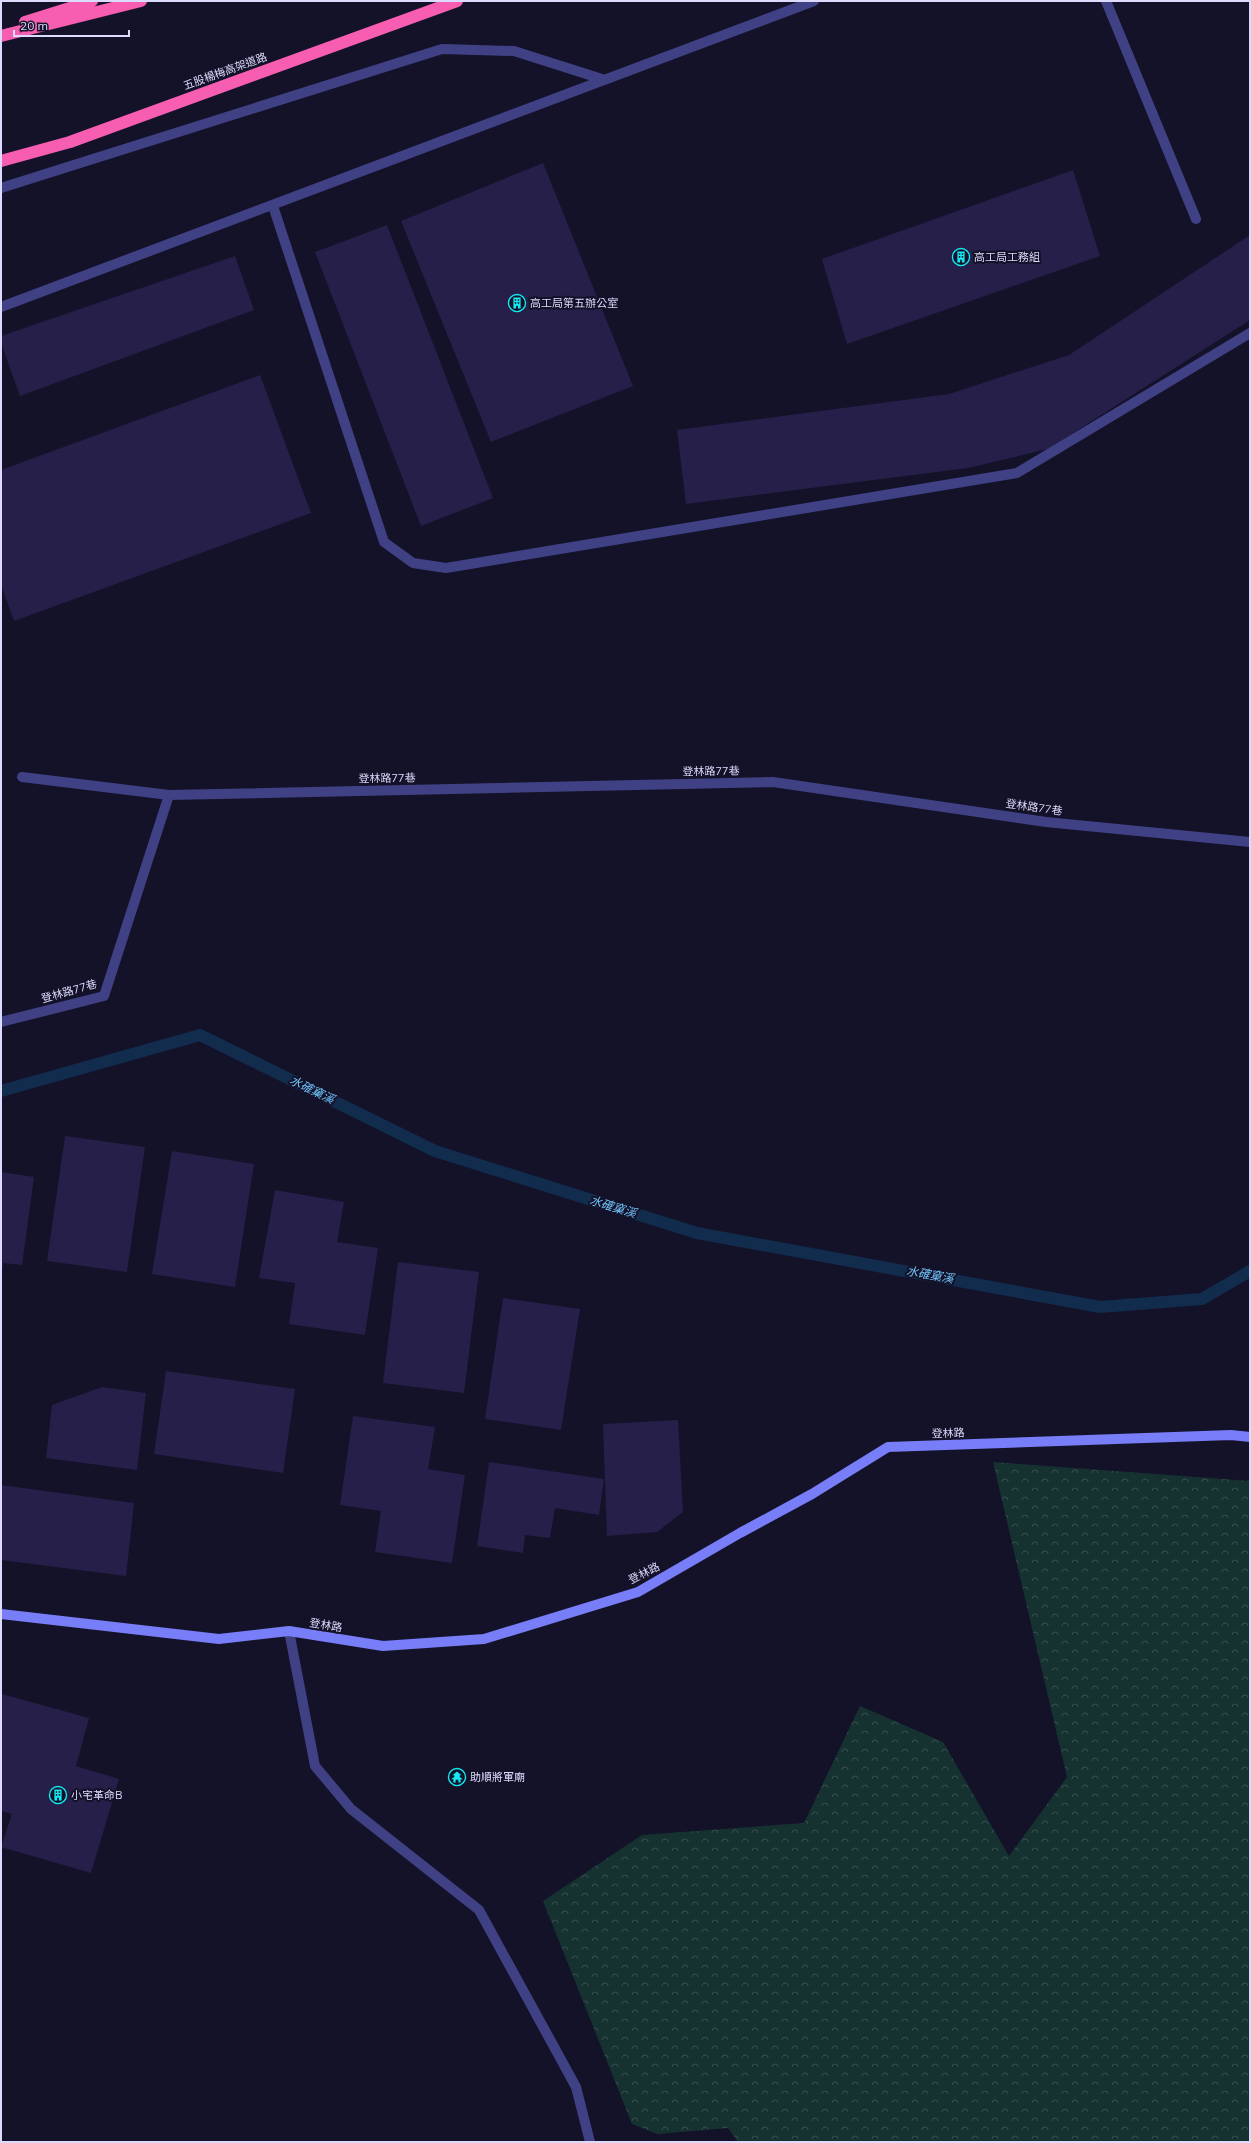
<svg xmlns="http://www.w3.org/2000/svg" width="1251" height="2143" font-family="Mulish,'Noto Sans TC',sans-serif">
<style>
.forest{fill:url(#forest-crowns)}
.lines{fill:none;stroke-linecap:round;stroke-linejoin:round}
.stream{stroke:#122c4d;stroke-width:12}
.building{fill:#251f49}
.lane{stroke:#404185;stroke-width:10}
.street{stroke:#404185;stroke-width:10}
.secondary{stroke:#787df8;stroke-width:10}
.highway{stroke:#f75db0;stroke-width:12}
.labels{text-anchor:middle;stroke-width:4;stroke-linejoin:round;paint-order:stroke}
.street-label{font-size:11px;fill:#dddbfd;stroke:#141229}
.poi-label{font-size:11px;fill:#dddbfd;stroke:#141229;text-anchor:start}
.water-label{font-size:12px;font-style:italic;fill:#6fc1f8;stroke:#141229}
</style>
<defs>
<pattern id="forest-crowns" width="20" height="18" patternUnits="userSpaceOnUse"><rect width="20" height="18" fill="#153230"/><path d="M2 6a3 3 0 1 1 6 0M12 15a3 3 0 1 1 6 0" fill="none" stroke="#374f4f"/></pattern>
</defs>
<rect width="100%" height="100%" fill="#141229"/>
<path class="forest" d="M993,1462L1250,1481V2142H738L728,2128L657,2134L632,2124L543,1901L642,1835L804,1823L860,1706L943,1742L1009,1856L1067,1777Z"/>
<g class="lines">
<path class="stream" d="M1,1091L200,1035L435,1151L697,1233L1100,1307L1202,1299L1250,1271"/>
</g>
<path class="building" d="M543,163L633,386L491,442L401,221Z
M1073,170L1100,256L847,344L822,259Z
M387,225L493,498L421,526L315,252Z
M1250,235V320L1048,449L968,468L686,504L677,430L949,394L1069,355Z
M235,256L254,310L20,396L1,343V336Z
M260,375L311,513L14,621L1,585V470Z
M65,1136L145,1147L127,1272L47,1261Z
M172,1151L254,1164L235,1287L152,1274Z
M1,1172L34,1177L22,1265L3,1263L2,1272Z
M275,1190L344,1202L337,1242L378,1248L365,1335L289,1324L295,1283L259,1278Z
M398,1262L479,1272L464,1393L383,1383Z
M503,1298L580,1309L561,1430L485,1419Z
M166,1371L295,1389L283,1473L154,1454Z
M102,1387L146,1393L137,1470L46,1458L52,1405Z
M353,1416L435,1427L428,1469L465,1475L452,1563L375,1552L381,1511L340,1505Z
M678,1420L683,1512L657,1532L607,1536L603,1424Z
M489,1462L604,1479L599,1515L555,1508L550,1538L525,1535L523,1553L477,1546Z
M1,1485L134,1503L126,1576L1,1560Z
M2,1694L89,1718L76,1766L119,1779L91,1873L1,1847L12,1814L1,1811Z"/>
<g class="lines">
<path class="lane" d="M1106,1L1196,219
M1,188L442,49L514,51L602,79
M273,206L384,542L413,563L446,568L1017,473L1250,333
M1,307C273,207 542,101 814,1
M289,1631L315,1766L351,1809L479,1910L576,2087L590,2142"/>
<path class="street" d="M22,777L169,795L773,782L1046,822L1250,842
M1,1022L104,996L169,795"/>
<path class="secondary" d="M1,1614L219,1639L289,1631L383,1646L484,1639L638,1592L740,1533L812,1494L888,1447L1231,1435L1250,1437"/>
<path class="highway" d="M25,22L92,1
M1,36L141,1
M1,161L70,142L457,1"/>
</g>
<defs>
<g id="building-ring" transform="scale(0.9)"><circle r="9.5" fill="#141229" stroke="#12ebf3" stroke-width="1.5"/><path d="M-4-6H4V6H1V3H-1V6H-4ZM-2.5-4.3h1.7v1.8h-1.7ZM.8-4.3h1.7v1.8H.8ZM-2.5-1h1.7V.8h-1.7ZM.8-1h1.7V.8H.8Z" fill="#12ebf3"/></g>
<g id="temple-ring" transform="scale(0.9)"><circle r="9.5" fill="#141229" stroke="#12ebf3" stroke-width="1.5"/><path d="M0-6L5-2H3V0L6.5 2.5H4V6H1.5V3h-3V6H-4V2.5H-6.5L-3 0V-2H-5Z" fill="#12ebf3"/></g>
</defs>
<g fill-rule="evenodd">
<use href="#building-ring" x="961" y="257"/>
<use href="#building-ring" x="517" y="303"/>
<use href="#temple-ring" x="457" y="1777"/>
<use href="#building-ring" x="58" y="1795"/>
</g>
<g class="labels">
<g class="street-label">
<text transform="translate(225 71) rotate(-20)" y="4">五股楊梅高架道路</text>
<text transform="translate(711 771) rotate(-1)" y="4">登林路77巷</text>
<text transform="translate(387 778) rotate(-1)" y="4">登林路77巷</text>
<text transform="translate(1034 807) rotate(8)" y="4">登林路77巷</text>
<text transform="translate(69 991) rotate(-16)" y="4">登林路77巷</text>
<text transform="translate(948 1433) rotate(-2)" y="4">登林路</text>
<text transform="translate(644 1573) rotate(-27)" y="4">登林路</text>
<text transform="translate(326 1625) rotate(9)" y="4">登林路</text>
</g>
<g class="poi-label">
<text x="974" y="261">高工局工務組</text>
<text x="530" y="307">高工局第五辦公室</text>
<text x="470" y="1781">助順將軍廟</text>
<text x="71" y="1799">小宅革命B</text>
</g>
<g class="water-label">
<text transform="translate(312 1090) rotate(26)" y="4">水確窠溪</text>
<text transform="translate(613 1207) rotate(17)" y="4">水確窠溪</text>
<text transform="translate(930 1275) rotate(10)" y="4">水確窠溪</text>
</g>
</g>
<rect width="1251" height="2143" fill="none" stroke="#dddbfd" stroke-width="4"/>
<path d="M14 30v6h115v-6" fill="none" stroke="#dddbfd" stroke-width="2"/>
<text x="20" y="30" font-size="12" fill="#dddbfd" stroke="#141229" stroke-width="3" paint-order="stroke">20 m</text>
</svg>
